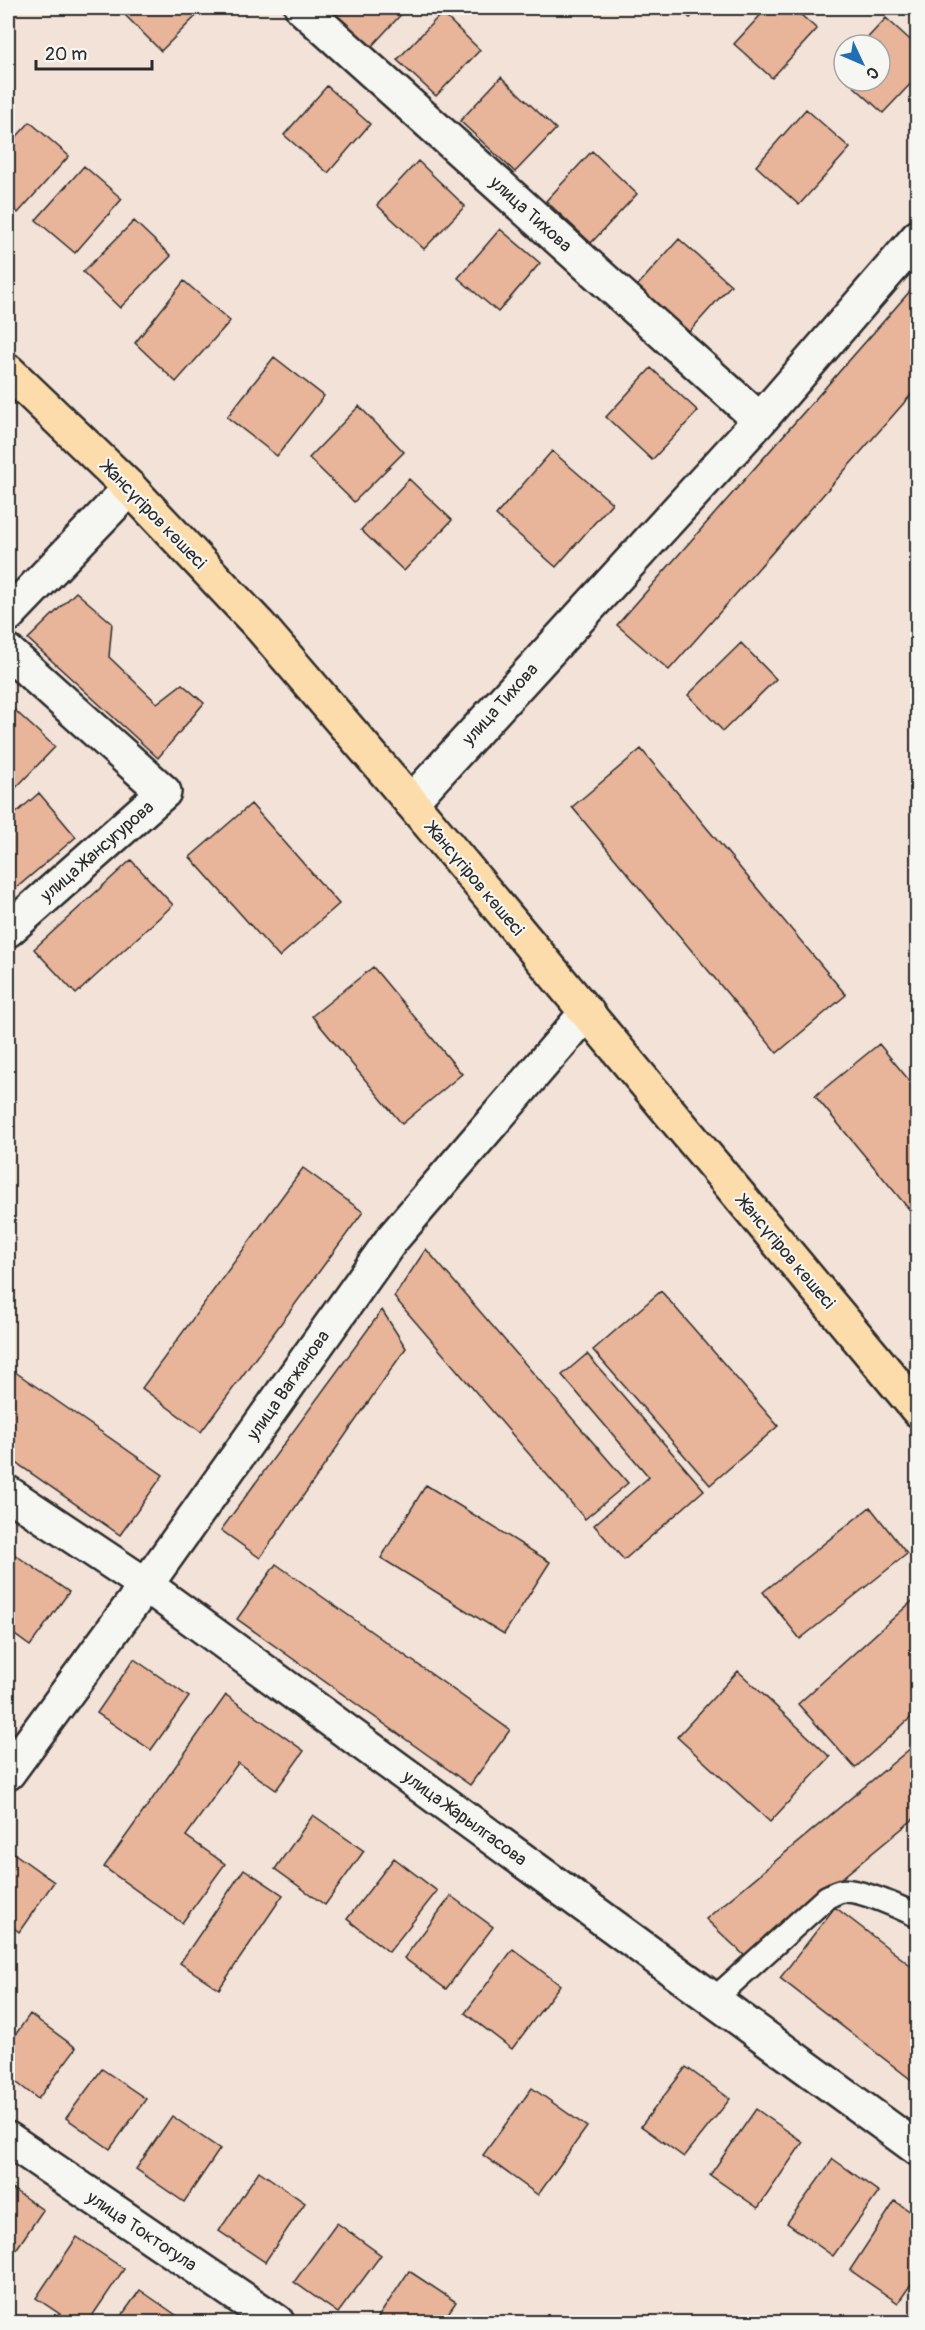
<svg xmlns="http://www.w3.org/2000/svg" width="925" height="2330" font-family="Pangolin,sans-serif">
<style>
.building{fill:#e8b49a;stroke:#2b2b2b;stroke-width:1.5}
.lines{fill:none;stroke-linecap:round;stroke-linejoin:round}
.lane-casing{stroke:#2b2b2b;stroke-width:27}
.street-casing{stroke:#2b2b2b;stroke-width:38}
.primary-casing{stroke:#2b2b2b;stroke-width:38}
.lane{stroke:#f6f6f2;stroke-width:22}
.street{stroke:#f6f6f2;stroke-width:33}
.primary{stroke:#fddcac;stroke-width:33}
.labels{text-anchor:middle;stroke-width:4.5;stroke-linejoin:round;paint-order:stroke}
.street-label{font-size:18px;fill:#2b2b2b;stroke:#f6f6f2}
</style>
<rect width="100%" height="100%" fill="#f2e2d8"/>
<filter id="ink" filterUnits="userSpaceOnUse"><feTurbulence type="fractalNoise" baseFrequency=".0167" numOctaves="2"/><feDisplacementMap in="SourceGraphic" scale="12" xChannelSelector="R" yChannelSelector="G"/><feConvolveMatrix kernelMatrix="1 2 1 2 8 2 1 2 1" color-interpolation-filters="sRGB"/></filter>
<g filter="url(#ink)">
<path class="building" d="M128,8H204L161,51L123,13Z
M335,8H407L371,47L331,12Z
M678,8H700L690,18Z
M767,8H793L817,29L772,78L734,44Z
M442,13L480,50L436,96L397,60Z
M886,18L918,47V76L883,113L848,81H880V45H861Z
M501,77L556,129L515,172L460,121Z
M327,86L370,124L328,173L284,135Z
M806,109L850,148L799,205L756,166Z
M30,122L69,156L18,213L8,204V146Z
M592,151L637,194L591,243L546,201Z
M418,161L465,206L424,249L377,205Z
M84,166L122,199L75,253L36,220Z
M134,221L171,256L120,308L83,272Z
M500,229L540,263L498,312L458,278Z
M679,239L731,285L689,332L637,286Z
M184,281L230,321L176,382L135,343Z
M918,282V387L669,670L617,625Z
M274,357L324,396L277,456L227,417Z
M651,368L698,411L652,460L606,417Z
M359,406L404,452L354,502L309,458Z
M552,451L612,503L556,567L496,515Z
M409,479L452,520L404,571L361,530Z
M76,592L112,623L109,657L157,703L182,684L204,703L158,758L28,639Z
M741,643L776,679L723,731L688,695Z
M8,704L55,747L8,796Z
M641,749L846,995L777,1053L572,807Z
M39,793L76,837L8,895V820Z
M251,804L339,904L279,957L190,857Z
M131,860L173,905L76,994L34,949Z
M373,967L462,1074L402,1124L312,1016Z
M879,1044L918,1091V1220L815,1096Z
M303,1168L363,1212L201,1432L142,1388Z
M426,1249L628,1483L585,1519L394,1297Z
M661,1291L778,1426L710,1485L593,1350Z
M382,1310L406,1348L260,1558L221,1530Z
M587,1354L704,1490L624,1560L594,1525L649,1477L562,1375Z
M8,1367L163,1475L120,1535L8,1457Z
M426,1485L550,1562L504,1634L381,1558Z
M870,1507L907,1554L800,1639L763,1592Z
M14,1554L69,1592L30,1646L8,1630V1564Z
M276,1564L510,1730L470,1785L237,1619Z
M918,1596V1711L855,1768L798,1704Z
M134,1659L189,1697L151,1750L97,1713Z
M738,1671L830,1757L770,1822L677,1737Z
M226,1695L304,1751L276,1790L238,1763L186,1836L225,1864L182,1923L104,1867Z
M918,1742V1819L916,1817L746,1957L706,1919Z
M313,1815L364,1851L325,1905L275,1869Z
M8,1849L54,1882L19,1932L8,1923Z
M394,1858L437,1891L389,1952L347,1919Z
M244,1869L283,1895L219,1989L180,1963Z
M451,1896L493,1927L446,1989L404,1958Z
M835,1907L918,1971V2085L780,1978Z
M513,1949L560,1985L512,2049L465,2013Z
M30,2014L76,2048L38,2099L8,2076V2045Z
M686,2067L730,2099L684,2157L641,2126Z
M102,2069L146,2099L110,2149L66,2118Z
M532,2088L587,2127L538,2195L483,2155Z
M756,2109L803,2142L758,2208L710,2175Z
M172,2116L220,2149L184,2202L136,2169Z
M833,2159L879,2192L833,2256L787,2223Z
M259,2171L305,2203L265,2262L219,2231Z
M8,2186L43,2210L9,2260L8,2259Z
M895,2201L918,2217V2274L898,2303L850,2270Z
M337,2223L381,2255L338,2313L294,2282Z
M77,2237L124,2269L88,2322H72L36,2298Z
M409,2271L456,2302L442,2322H375Z
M140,2290L186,2322H117Z"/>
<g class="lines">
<g class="lane-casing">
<path id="lane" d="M713,2000L827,1897C832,1895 836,1892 841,1891C858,1888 901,1908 918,1916"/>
</g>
<g class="street-casing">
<path id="street" d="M302,8L760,420
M8,615L130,488
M8,652L164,792L8,930
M411,802L760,420L918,237
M8,1493L146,1585L918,2149
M8,1773L146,1585L392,1239L587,1012
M8,2139L277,2322"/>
</g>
<g class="primary-casing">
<path id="primary" d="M8,371L130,488L260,626L411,802L918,1410"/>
</g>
<use href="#lane" class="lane"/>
<use href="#street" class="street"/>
<use href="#primary" class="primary"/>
</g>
</g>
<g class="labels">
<g class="street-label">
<text transform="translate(531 214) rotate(42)" y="6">улица Тихова</text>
<text transform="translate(154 515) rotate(46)" y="6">Жансүгіров көшесі</text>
<text transform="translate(500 704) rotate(-48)" y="6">улица Тихова</text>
<text transform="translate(97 851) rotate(-41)" y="6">улица Жансугурова</text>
<text transform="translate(475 879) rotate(50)" y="6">Жансүгіров көшесі</text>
<text transform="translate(786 1252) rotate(50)" y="6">Жансүгіров көшесі</text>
<text transform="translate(288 1385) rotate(-55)" y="6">улица Вагжанова</text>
<text transform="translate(465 1818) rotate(36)" y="6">улица Жарылгасова</text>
<text transform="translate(142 2231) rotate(34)" y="6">улица Токтогула</text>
</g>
</g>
<rect width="925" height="2330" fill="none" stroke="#f6f6f2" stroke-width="30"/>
<rect x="15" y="15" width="895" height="2300" fill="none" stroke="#2b2b2b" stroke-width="2" filter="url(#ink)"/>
<g transform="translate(862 63) rotate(134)"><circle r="28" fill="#f6f6f2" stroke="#a5a5a2" stroke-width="1.5"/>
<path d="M0-4.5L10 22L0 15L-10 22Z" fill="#1f6fb2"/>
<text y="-9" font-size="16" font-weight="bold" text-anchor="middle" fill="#2b2b2b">С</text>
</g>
<path d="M36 60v9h116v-9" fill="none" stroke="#2b2b2b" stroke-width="3"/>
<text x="45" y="60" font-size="18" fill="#2b2b2b" stroke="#f6f6f2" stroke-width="4.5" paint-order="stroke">20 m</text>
</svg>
